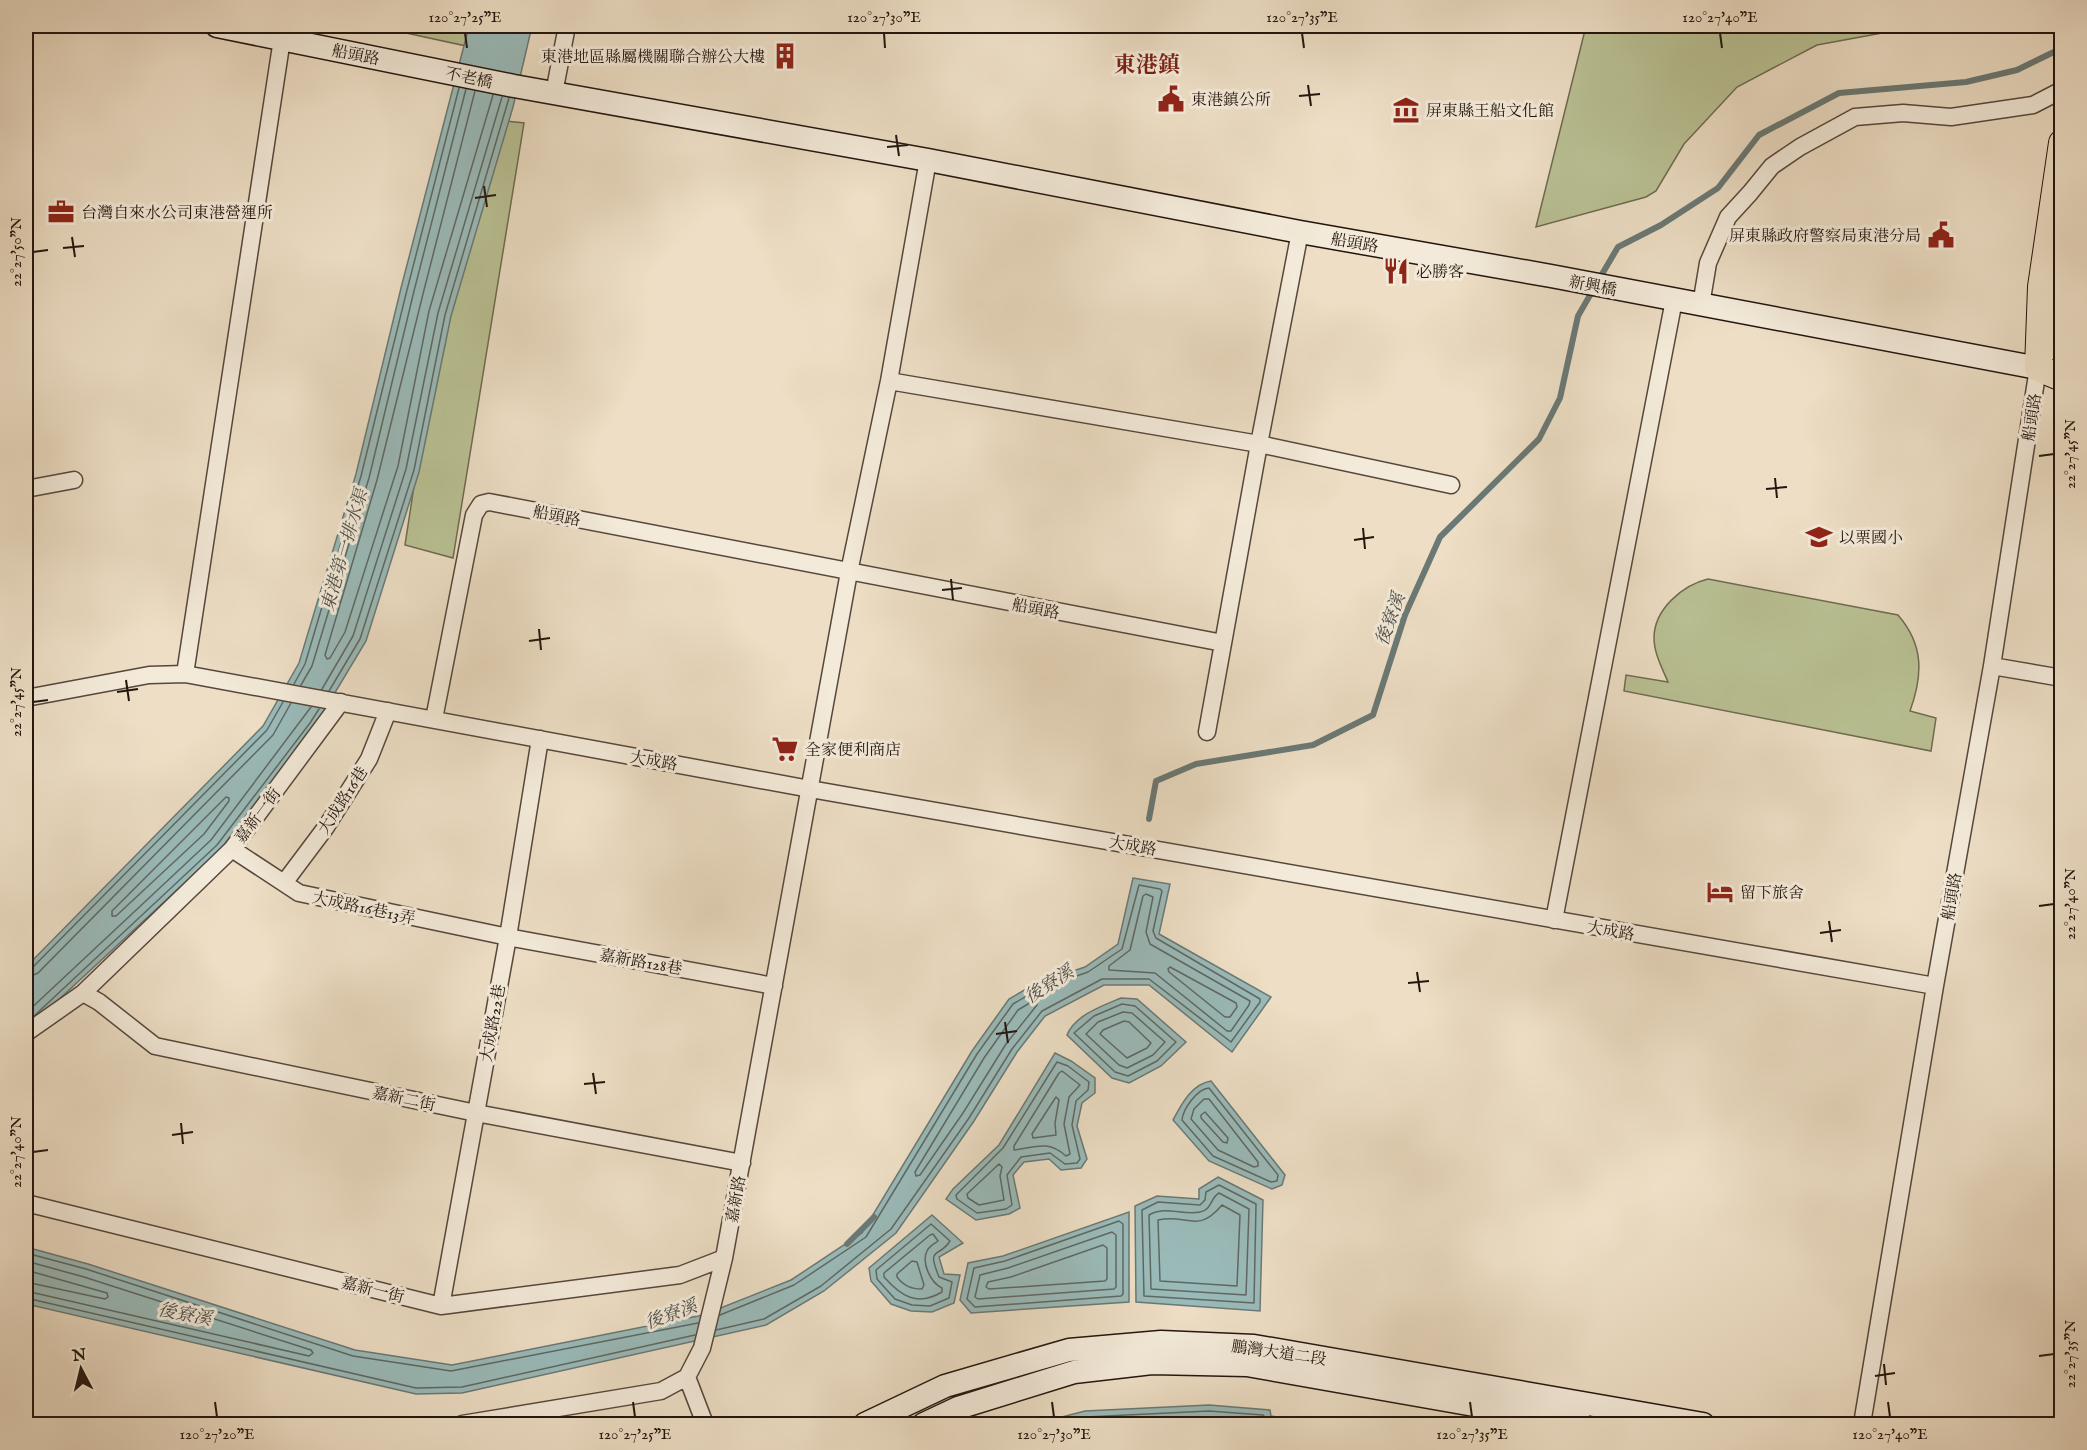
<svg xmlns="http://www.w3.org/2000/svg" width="2087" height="1450" font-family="'IM FELL English','Noto Serif TC',serif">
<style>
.green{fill:#b9c194;stroke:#6e6b51;stroke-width:1.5}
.water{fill:#9abbba;stroke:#6a7975;stroke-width:1.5}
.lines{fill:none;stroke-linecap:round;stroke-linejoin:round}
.shore{stroke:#5e6864;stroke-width:1.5}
.stream{stroke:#6a7975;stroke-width:6}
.street-casing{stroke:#56473c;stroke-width:19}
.secondary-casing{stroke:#23150e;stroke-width:25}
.primary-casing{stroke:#23150e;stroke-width:28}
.street{stroke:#f3ead9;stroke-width:16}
.secondary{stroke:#f3ead9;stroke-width:22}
.primary{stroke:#eddec5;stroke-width:26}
.ticks{fill:none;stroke:#23150e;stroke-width:2}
.labels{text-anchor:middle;stroke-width:6;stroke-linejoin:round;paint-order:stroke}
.street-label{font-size:16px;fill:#23150e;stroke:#f3ead9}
.poi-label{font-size:16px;fill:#23150e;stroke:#f3ead9;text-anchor:start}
.water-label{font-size:18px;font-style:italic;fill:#4d4f4a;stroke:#f3ead9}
.district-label{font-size:22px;font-weight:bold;fill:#7a1f14;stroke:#f3ead9}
.neatline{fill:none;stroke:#23150e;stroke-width:2}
.ticks-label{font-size:15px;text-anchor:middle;fill:#23150e}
</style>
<rect width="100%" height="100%" fill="#eddec5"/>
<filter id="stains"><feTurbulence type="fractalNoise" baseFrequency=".00333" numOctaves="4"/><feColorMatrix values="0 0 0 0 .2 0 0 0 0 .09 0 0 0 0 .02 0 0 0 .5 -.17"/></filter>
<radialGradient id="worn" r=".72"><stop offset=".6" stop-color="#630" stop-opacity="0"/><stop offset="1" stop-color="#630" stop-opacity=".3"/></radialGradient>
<path class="green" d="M374,26H487L480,49Z
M1586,26H1998L1983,31H1893L1817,45L1737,87L1684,144L1656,191L1646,197L1536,227Z
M505,121L524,123L453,558L405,545L418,460L449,295Z
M1708,579L1898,615C1924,645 1923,675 1910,711L1936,718L1931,751L1624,691L1626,675L1668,682C1662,668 1654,653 1654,638C1654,609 1683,585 1708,579Z"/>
<path class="water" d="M471,26H532L513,107L451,316L419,472L366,641L315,726L221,849L26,1030V967L263,726L299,663L356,474L401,288L468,30Z
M1133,878L1170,884L1159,934L1271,997L1232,1052L1149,985H1104L1045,1016L1017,1052L974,1121L896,1233L824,1291L766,1325L462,1393L416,1394L26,1304V1247L88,1264L355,1350L452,1365L703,1315L791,1280L862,1233L972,1051L1009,999L1035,984L1085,967L1118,944Z
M1121,998L1137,999L1186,1042L1161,1066L1129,1083L1112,1078L1067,1035C1075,1015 1102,1006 1121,998Z
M1055,1053L1071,1061L1095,1078V1093L1082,1103L1077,1126L1087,1159L1081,1168L1061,1170L1049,1159L1024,1162L1013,1175L1020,1208L1009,1214L976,1220L946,1199L953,1189L999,1145Z
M1211,1081L1285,1175L1282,1185L1272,1189L1209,1161L1173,1120C1182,1103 1192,1084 1211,1081Z
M1218,1177L1263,1200L1260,1311L1136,1302L1135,1206L1157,1196L1199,1199V1189Z
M1129,1212V1302L971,1313L960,1300L968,1263L1003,1256Z
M932,1215L963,1243L939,1257L944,1274L960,1275L954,1303L932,1312L911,1311L891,1304L871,1281L869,1268Z
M1209,1405L1270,1410L1271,1416L1317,1424L1330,1417L1378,1424H1035L1085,1411Z"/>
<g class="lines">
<path class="shore" d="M475,91L423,294L377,480L325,655L327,659L330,658L345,632L398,466L429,311L493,95
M294,684L305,664L361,476L407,290L459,88
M301,685L312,666L369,478L414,291L466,89
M322,689L353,636L406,469L438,313L502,97
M329,691L360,639L414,470L445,315L509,98
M226,797L229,798V801L204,834L116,916H112V911Z
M1146,894L1153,897L1146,932L1150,944L1250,1001L1249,1005L1231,1031H1227L1155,973L1109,970V966L1130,950L1143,896Z
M1170,967L1236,1003L1237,1007L1230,1017H1225L1169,972L1168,969Z
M26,970L32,968L267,730L283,702
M26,978L38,973L273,735L291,703
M1033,1001H1037V1005L1006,1044L963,1113L920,1175L916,1176L915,1172L984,1058L1018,1010Z
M1122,1004L1135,1006L1176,1042L1157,1061L1128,1076L1115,1072L1074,1033L1094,1016Z
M1123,1012L1132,1013L1165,1042L1153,1055L1127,1068L1119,1065L1086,1034L1098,1022Z
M26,1013L211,840L311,707
M34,1016L217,845L310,723L319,709
M1124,1021L1129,1022L1151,1043L1147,1048L1127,1058L1100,1034L1103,1030Z
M1057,1062L1068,1066L1089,1082L1088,1090L1076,1101L1072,1125L1080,1159L1077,1163L1065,1164L1050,1153L1021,1157L1007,1175L1012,1205L1006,1209L977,1213L957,1199L956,1195L1003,1148Z
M1062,1071L1080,1085L1069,1097L1064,1124L1070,1154L1066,1156C1048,1140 1036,1147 1014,1150V1146L1059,1073Z
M1209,1088L1278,1175L1277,1181L1271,1182L1213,1156L1182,1120C1183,1109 1197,1089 1209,1088Z
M1056,1097L1059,1100L1055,1123L1056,1135L1033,1138L1032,1134Z
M1204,1099H1209L1258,1162V1166L1254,1167L1218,1150L1191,1119L1194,1109Z
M1205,1112L1228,1138L1227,1143L1223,1142L1201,1118V1115Z
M999,1164L1002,1167L1000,1176L1004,1200L979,1205L968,1198L967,1194Z
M1219,1185L1256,1204L1254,1303L1144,1296L1142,1210L1158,1202L1200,1205L1205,1200L1206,1192Z
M1219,1193L1249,1209L1246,1295L1151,1289L1149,1215C1166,1205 1183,1216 1200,1212C1212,1210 1210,1198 1219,1193Z
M1222,1205L1240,1215L1237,1286L1160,1281L1158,1220C1187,1213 1197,1235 1222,1205Z
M1119,1221L1123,1224V1294L1121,1296L975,1307L967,1299L974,1268L1005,1261Z
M931,1224L950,1241C939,1259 926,1245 939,1277L952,1282L949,1298L930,1306L912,1305L895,1299L877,1279L876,1270Z
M1112,1232L1116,1235V1287L1114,1289L978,1299L975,1297L980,1275L1008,1268Z
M933,1234L938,1241C934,1244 929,1246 927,1251C921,1263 931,1283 942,1288V1292C917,1307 901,1296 884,1277V1273L930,1235Z
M1103,1245L1107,1248V1279L1105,1281L989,1289L986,1287L988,1282L1011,1277Z
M26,1253L86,1269L353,1356L451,1371L698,1323
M26,1261L84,1277L311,1350L313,1353L309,1356L26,1291
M912,1261L917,1262L924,1285L922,1289C911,1289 904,1286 897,1277V1274Z
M26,1270L107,1293L108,1297L105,1299L26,1282
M26,1298L416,1388L462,1387L695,1335
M716,1330L764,1319L821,1286L891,1229L969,1118L1012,1049L1042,1011L1102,979H1149L1231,1042L1260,1002V999L1156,938L1153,931L1162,891L1160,889L1139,885L1122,949L1088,972L1037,990L1013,1004L977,1054L866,1237L794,1285L720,1315
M1057,1424L1086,1417L1209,1411L1263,1415L1269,1422L1285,1424
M1093,1424L1209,1418L1258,1423L1260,1424"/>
<path class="stream" d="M1598,281L1618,247L1661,225L1718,188L1759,135L1839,93L1966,82L2017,70L2062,48
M1149,819L1156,781L1196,764L1313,745L1373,715L1405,615L1440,537L1539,439L1560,398L1578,316L1593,290
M847,1244L874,1217"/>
<g class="street-casing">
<path id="street" d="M554,93L567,26
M1701,305L1708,263L1728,217L1750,193L1772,166L1800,147L1855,117L1903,113L1951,117L2033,105L2062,90
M889,381L1259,444L1451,485
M26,489L74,480
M1992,666L2062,678
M185,674L282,39
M26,698L149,675L185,674L810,789L1935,986
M434,719L474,515L481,504L489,502L1223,643
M1207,732L1259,444L1300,232
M232,849L299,893L508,937L774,986
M284,883L326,827L369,759L388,711
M1554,920L1674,300
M83,993L99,1002L155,1046L476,1113L742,1163
M26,1033L83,993L232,849L341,702
M26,1203L441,1306L680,1275L724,1258
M441,1306L508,937L540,739
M687,1377L705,1424
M462,1424L661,1391L687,1377L702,1348L724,1258L849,572L889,381L928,160
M1862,1424L1935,986L1992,666L2038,368"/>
</g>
<g class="secondary-casing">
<path id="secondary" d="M217,26L514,86L928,160L1300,232L1551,276L2038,368
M865,1424L945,1386L1069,1350L1161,1342L1254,1346L1703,1424
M924,1424L958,1408L1074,1372L1152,1363L1247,1365L1582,1424"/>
</g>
<g class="primary-casing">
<path id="primary" d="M2046,348L2062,307
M2038,368L2041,287L2062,143
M2038,368L2062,378"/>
</g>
<use href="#street" class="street"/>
<use href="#secondary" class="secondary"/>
<use href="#primary" class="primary"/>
</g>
<path class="ticks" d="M465,33L467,48M884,33L885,48M1302,33L1304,48M1720,33L1722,48M1308,85L1311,106M1299,96L1320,94M896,135L899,156M887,147L908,145M484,186L487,207M475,198L496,195M72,237L75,257M63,248L84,246M33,252L48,250M2039,456L2054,454M1775,478L1777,498M1766,489L1787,487M1363,528L1365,549M1354,540L1374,537M951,579L953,600M942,590L962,588M539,629L541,650M529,641L550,638M126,680L129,701M117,692L138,689M33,702L48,700M2039,906L2054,904M1829,921L1832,942M1820,933L1841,930M1417,972L1420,992M1408,983L1429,981M1005,1022L1008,1043M996,1034L1017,1031M593,1073L596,1094M584,1084L605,1082M181,1123L183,1144M172,1135L193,1132M33,1152L48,1150M2039,1356L2054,1354M1884,1364L1886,1385M1875,1376L1895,1373M215,1402L217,1417M633,1402L635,1417M1052,1402L1054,1417M1470,1402L1472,1417M1888,1402L1890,1417"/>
<defs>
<g id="building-bare" transform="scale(2.07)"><path d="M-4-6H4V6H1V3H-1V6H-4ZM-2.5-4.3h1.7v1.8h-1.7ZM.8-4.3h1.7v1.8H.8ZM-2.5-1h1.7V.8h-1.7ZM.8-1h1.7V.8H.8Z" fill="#8f2418" stroke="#f3ead9" stroke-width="2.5" paint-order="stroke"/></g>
<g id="civic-bare" transform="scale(2.07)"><path d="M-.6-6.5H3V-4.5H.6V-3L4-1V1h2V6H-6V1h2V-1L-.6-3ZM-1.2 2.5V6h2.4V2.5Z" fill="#8f2418" stroke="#f3ead9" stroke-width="2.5" paint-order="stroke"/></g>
<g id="museum-bare" transform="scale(2.07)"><path d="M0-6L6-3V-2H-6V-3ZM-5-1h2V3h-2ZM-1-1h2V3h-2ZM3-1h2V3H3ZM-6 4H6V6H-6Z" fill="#8f2418" stroke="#f3ead9" stroke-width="2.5" paint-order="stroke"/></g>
<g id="office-bare" transform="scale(2.07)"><path d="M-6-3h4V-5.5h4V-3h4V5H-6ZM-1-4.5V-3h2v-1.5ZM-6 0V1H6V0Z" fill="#8f2418" stroke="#f3ead9" stroke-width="2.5" paint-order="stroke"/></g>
<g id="restaurant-bare" transform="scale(2.07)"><path d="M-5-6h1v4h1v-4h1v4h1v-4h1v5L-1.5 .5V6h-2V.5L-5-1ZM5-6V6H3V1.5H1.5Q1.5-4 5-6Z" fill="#8f2418" stroke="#f3ead9" stroke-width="2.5" paint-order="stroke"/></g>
<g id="school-bare" transform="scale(2.07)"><path d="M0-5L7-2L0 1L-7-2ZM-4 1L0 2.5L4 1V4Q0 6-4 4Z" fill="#8f2418" stroke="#f3ead9" stroke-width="2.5" paint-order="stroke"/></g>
<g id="supermarket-bare" transform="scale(2.07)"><path d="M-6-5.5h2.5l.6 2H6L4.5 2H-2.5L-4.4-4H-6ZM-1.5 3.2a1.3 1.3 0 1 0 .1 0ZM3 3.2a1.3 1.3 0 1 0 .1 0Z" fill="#8f2418" stroke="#f3ead9" stroke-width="2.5" paint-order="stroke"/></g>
<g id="hotel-bare" transform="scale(2.07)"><path d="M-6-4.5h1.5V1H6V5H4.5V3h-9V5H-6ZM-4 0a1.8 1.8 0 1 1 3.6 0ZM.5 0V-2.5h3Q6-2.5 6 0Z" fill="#8f2418" stroke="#f3ead9" stroke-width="2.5" paint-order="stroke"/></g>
</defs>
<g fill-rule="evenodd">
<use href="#building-bare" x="785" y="56"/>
<use href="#civic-bare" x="1171" y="99"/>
<use href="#museum-bare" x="1406" y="110"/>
<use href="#office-bare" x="61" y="212"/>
<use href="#civic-bare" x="1941" y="235"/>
<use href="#restaurant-bare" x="1396" y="271"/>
<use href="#school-bare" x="1819" y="537"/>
<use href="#supermarket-bare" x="785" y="749"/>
<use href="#hotel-bare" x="1720" y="892"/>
</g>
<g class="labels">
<g class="street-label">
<text transform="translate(356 54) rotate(11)" y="6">船頭路</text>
<text transform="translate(469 77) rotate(12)" y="6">不老橋</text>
<text transform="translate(1355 242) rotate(10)" y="6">船頭路</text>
<text transform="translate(1593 285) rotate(11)" y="6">新興橋</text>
<text transform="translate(2031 417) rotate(-81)" y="6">船頭路</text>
<text transform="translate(557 515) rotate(11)" y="6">船頭路</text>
<text transform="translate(1036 608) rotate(11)" y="6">船頭路</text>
<text transform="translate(654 760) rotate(10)" y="6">大成路</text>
<text transform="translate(342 800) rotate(-57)" y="6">大成路16巷</text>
<text transform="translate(257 815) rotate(-53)" y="6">嘉新一街</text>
<text transform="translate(1133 845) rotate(10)" y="6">大成路</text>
<text transform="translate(1951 896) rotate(-80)" y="6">船頭路</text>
<text transform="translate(364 907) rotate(12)" y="6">大成路16巷13弄</text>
<text transform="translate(1611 930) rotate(10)" y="6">大成路</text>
<text transform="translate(641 961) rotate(10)" y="6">嘉新路128巷</text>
<text transform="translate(492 1023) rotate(-80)" y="6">大成路22巷</text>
<text transform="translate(404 1098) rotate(12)" y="6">嘉新二街</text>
<text transform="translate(735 1199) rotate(-80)" y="6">嘉新路</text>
<text transform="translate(373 1289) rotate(14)" y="6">嘉新一街</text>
<text transform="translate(1279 1352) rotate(8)" y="6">鵬灣大道二段</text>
</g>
<g class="poi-label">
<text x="765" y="62" text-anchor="end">東港地區縣屬機關聯合辦公大樓</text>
<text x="1191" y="105">東港鎮公所</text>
<text x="1426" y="116">屏東縣王船文化館</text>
<text x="81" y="218">台灣自來水公司東港營運所</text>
<text x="1921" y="241" text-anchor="end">屏東縣政府警察局東港分局</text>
<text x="1416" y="277">必勝客</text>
<text x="1839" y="543">以栗國小</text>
<text x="805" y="755">全家便利商店</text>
<text x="1740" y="898">留下旅舍</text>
</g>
<g class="water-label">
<text transform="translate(344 550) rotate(-74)" y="6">東港第一排水渠</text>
<text transform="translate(1390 619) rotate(-70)" y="6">後寮溪</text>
<text transform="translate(1049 984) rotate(-33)" y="6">後寮溪</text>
<text transform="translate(185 1314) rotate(11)" y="6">後寮溪</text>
<text transform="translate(671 1314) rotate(-20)" y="6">後寮溪</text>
</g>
<g class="district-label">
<text x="1147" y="72">東港鎮</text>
</g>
</g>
<rect width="2087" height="1450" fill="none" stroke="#eddec5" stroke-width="66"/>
<g transform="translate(81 1369) rotate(353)" stroke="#f3ead9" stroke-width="4.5" paint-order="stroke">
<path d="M0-4.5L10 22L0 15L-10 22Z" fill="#23150e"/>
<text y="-9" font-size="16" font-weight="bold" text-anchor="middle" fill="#23150e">N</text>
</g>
<rect x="33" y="33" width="2021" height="1384" class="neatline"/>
<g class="ticks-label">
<text x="465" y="22">120°27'25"E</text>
<text x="884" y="22">120°27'30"E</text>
<text x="1302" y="22">120°27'35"E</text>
<text x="1720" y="22">120°27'40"E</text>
<text transform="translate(16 252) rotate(-90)" y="5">22°27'50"N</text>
<text transform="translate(2070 454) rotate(-90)" y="5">22°27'45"N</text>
<text transform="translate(16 702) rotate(-90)" y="5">22°27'45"N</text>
<text transform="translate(2070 904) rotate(-90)" y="5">22°27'40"N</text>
<text transform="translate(16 1152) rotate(-90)" y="5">22°27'40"N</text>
<text transform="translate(2070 1354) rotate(-90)" y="5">22°27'35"N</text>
<text x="217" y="1439">120°27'20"E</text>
<text x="635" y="1439">120°27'25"E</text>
<text x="1054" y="1439">120°27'30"E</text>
<text x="1472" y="1439">120°27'35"E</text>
<text x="1890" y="1439">120°27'40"E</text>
</g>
<rect width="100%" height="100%" filter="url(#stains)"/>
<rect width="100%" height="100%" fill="url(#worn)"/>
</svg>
